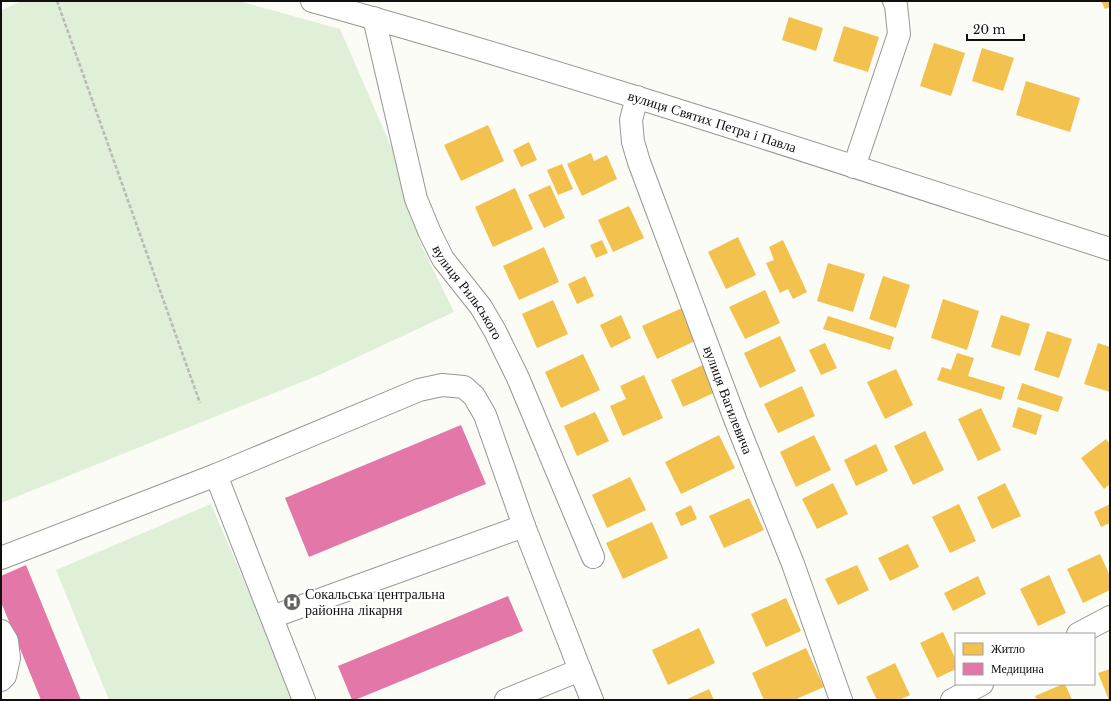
<svg xmlns="http://www.w3.org/2000/svg" width="1111" height="701" font-family="'Libre Baskerville',serif">
<style>
.green{fill:#e0efd8}
.homes{fill:#f2c14e}
.health{fill:#e377a8}
.lines{fill:none;stroke-linecap:round;stroke-linejoin:round}
.minor-casing{stroke:#969694;stroke-width:24}
.path{stroke:#b9b9b8;stroke-width:2.5;stroke-dasharray:4 2;stroke-linecap:butt}
.minor{stroke:#fefffe;stroke-width:22}
.labels{text-anchor:middle;stroke-width:4;stroke-linejoin:round;paint-order:stroke}
.street-label{font-size:14px;fill:#101010;stroke:#fff}
.poi-label{font-size:14px;fill:#101010;stroke:#fff;text-anchor:start}
</style>
<rect width="100%" height="100%" fill="#fbfcf6"/>
<path class="green" d="M22,1H239L340,29L403,174L420,243L454,312L319,375L1,503V10Z
M211,504L295,700H109L56,570Z"/>
<path class="homes" d="M1101,1H1110V7L1105,9Z
M789,17L823,28L816,51L782,40Z
M844,26L879,37L868,72L833,61Z
M934,43L965,53L951,96L920,86Z
M982,48L1014,58L1003,91L972,81Z
M1026,81L1080,98L1070,132L1016,115Z
M488,125L504,161L461,181L444,145Z
M529,142L537,160L521,167L513,150Z
M591,153L594,161L607,155L617,179L582,196L567,164Z
M562,164L573,189L558,195L547,170Z
M550,185L565,218L544,228L528,195Z
M515,188L533,229L493,247L475,207Z
M629,206L644,238L613,252L598,220Z
M738,237L756,275L726,289L708,252Z
M602,240L608,253L596,258L590,245Z
M783,240L807,292L793,299L788,289L780,293L766,263L774,260L769,247Z
M544,247L559,282L519,300L503,266Z
M828,263L865,274L853,312L817,301Z
M585,276L594,296L577,304L568,284Z
M883,276L910,285L896,328L869,319Z
M765,290L780,323L745,339L729,307Z
M943,299L979,311L967,350L931,338Z
M553,300L568,334L537,348L522,314Z
M682,308L697,340L657,359L642,326Z
M621,315L631,338L611,348L600,325Z
M1001,315L1030,324L1020,356L991,347Z
M828,316L894,337L890,350L823,329Z
M1047,331L1072,339L1059,378L1034,370Z
M780,336L796,371L760,388L744,353Z
M825,343L837,368L821,375L809,350Z
M1098,343L1110,347V392L1084,384Z
M957,353L974,358L968,376L1005,387L1001,400L937,380L942,367L951,370Z
M583,354L600,390L561,408L545,372Z
M705,364L718,391L683,407L671,380Z
M896,369L913,405L885,419L867,382Z
M644,375L663,418L623,436L610,406L626,399L620,386Z
M1022,383L1063,397L1058,412L1017,399Z
M802,386L815,416L778,433L764,404Z
M1018,407L1042,415L1036,435L1012,427Z
M981,408L1001,450L978,461L958,419Z
M595,412L609,441L577,456L564,426Z
M925,431L944,470L913,485L894,446Z
M719,435L735,468L681,494L665,462Z
M814,435L831,470L796,487L780,452Z
M1106,439L1110,444V484L1104,489L1081,458Z
M876,444L888,471L856,486L844,460Z
M630,477L646,510L607,528L592,495Z
M833,483L848,514L817,529L802,499Z
M1005,483L1021,516L992,529L977,497Z
M749,498L764,530L724,548L709,516Z
M959,504L976,541L950,553L932,517Z
M1110,504V523L1101,527L1094,512Z
M691,505L697,519L681,526L675,513Z
M652,522L668,558L623,579L606,543Z
M908,544L919,567L890,581L878,558Z
M1100,554L1110,576V590L1083,603L1067,569Z
M857,565L869,590L838,605L825,579Z
M1049,575L1066,613L1038,626L1020,589Z
M978,576L986,594L953,611L944,593Z
M786,598L801,631L766,647L751,614Z
M699,628L715,663L668,685L652,650Z
M943,632L956,660V669L937,678L920,643Z
M806,648L824,687L794,700H764L752,673Z
M895,663L910,695L899,700H877L866,677Z
M1110,669V700H1109L1098,673Z
M1063,684H1065L1072,700H1037L1035,696Z
M709,689L714,700H685Z"/>
<path class="health" d="M461,425L486,484L309,557L285,498Z
M26,565L81,700H41L1,602V576Z
M508,596L523,631L355,700H352L338,666Z"/>
<g class="lines">
<g class="minor-casing">
<g id="minor">
<path id="s1" d="M312,1C581,76 845,164 1110,249"/>
<path id="s2" d="M374,18L416,199L430,233L443,259L481,307L495,331L518,378L593,557"/>
<path id="s3" d="M637,97L631,120L633,142L639,162L735,419L793,564L841,700"/>
<path d="M854,167L899,34L896,5L894,1"/>
<path d="M216,475L419,390L442,385L464,387L474,396L485,415L524,526L580,670"/>
<path d="M1,558L216,475L304,700"/>
<path d="M272,617L524,526"/>
<path d="M1,631L7,641L9,658L5,676L1,680"/>
<path d="M1078,634L1110,617"/>
<path d="M506,700L580,670L592,700"/>
<path d="M952,700L982,684"/>
</g>
</g>
<path class="path" d="M57,1L200,403"/>
<use href="#minor" class="minor"/>
</g>
<defs>
<g id="hospital-disc" transform="scale(0.9)"><circle r="9.5" fill="#626360" stroke="#fff"/><path d="M-5-5h3v3.5h4V-5h3V5h-3V1.5h-4V5h-3Z" fill="#fff"/></g>
</defs>
<g fill-rule="evenodd">
<use href="#hospital-disc" x="292" y="602"/>
</g>
<g class="labels">
<g class="street-label">
<text dy="5" stroke="none"><textPath href="#s1" startOffset="418">вулиця Святих Петра і Павла</textPath></text>
<text dy="5" stroke="none"><textPath href="#s2" startOffset="293">вулиця Рильського</textPath></text>
<text dy="5" stroke="none"><textPath href="#s3" startOffset="321">вулиця Вагилевича</textPath></text>
</g>
<g class="poi-label">
<text x="305" y="599">Сокальська центральна<tspan x="305" dy="16">районна лікарня</tspan></text>
</g>
</g>
<rect width="1111" height="701" fill="none" stroke="#101010" stroke-width="4"/>
<rect x="955" y="633" width="140" height="52" fill="#ffffff" stroke="#9f9f9f"/>
<rect x="963" y="643" width="20" height="12" fill="#f2c14e" stroke="#9f9f9f"/>
<text x="991" y="653" font-size="12" fill="#101010">Житло</text>
<rect x="963" y="663" width="20" height="12" fill="#e377a8" stroke="#9f9f9f"/>
<text x="991" y="673" font-size="12" fill="#101010">Медицина</text>
<path d="M967 34v6h57v-6" fill="none" stroke="#101010" stroke-width="2"/>
<text x="973" y="34" font-size="12" fill="#101010" stroke="#ffffff" stroke-width="3" paint-order="stroke">20 m</text>
</svg>
